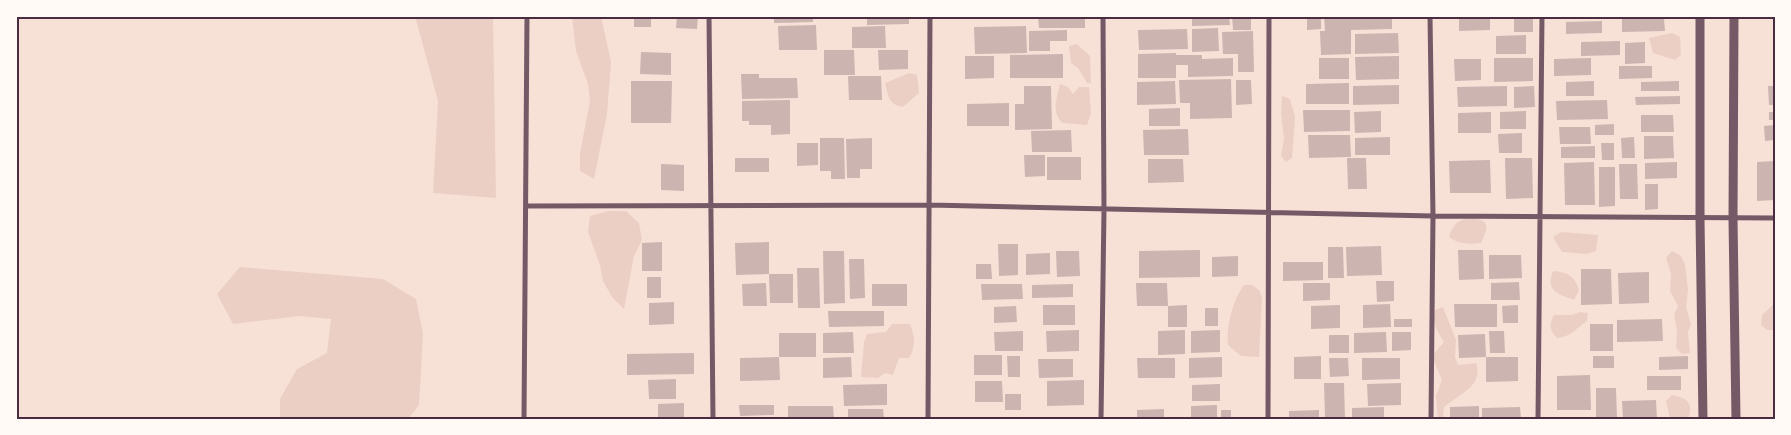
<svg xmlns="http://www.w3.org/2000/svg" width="1791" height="435" font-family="Rubik,sans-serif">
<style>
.green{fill:#ebcfc5}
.building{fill:#ccb4b1}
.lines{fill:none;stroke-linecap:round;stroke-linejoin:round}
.minor{stroke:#755966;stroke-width:5}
.tertiary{stroke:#755966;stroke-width:9}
.neatline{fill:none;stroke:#4a2c40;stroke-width:2}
</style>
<rect width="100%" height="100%" fill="#f7e1d7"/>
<path class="green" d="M415,16H493L496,198L433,193L438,101Z
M601,16L611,62L607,114L594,179L580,171V153L590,101L588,84L576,51L572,17Z
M1672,33L1680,37L1681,55L1675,60L1653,53L1649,38Z
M1077,44L1090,56L1091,83H1087L1078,68L1071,63L1069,46Z
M909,73L917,75L919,93L903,107C889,105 888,96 885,83Z
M1060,84L1068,87L1073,94L1079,87H1089L1091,113L1087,125L1062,123C1051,110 1057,99 1060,84Z
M1282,96L1290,99L1295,117L1292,158L1286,162L1281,156L1284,139L1281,114Z
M608,211H626L639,223L642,240L634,256L624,309L612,297L603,281L600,265L588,232L590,216Z
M1467,218C1489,219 1490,224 1481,243C1469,244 1460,245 1449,237C1452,226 1456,222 1467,218Z
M1561,232L1598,235L1596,251L1587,254L1562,252L1553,237Z
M1672,251L1680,255L1685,264L1688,290L1686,307L1691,324L1688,332L1690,353L1682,354L1676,348L1677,331L1674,314L1678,306L1670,291L1671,274L1666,258Z
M240,267L383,279L416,299L423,334L419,405L408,419H280V399L297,369L327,353L331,319L299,316L233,324L217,294Z
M1553,271C1567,272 1575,276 1579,290L1574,300C1558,294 1545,291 1553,271Z
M1244,285H1252L1260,291L1262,299L1259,357L1241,356L1228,345C1226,327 1233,299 1244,285Z
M1775,303V330H1767L1761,325L1762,315Z
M1443,307L1456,340L1455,357L1458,365L1476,363C1484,386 1459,394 1444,407L1443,419H1438L1436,396L1442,380L1432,356L1444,342C1437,331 1432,324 1435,310Z
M1580,312L1588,313L1587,321C1576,328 1571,337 1557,338C1549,330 1549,325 1554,315H1572Z
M892,324H910C915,337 916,346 909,358H899L893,375L885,373L878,378L861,377L864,342L867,334L886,332Z
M1672,395C1687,397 1694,404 1688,419H1670L1666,401Z"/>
<path class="building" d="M634,16H651V27H634Z
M677,16H698L697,29L676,28Z
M774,16H813V22L774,23Z
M867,16H909V24L867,25Z
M1038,16H1085V28H1039Z
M1150,16H1166V19H1150Z
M1192,16H1229L1230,25L1192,26Z
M1232,16H1251V30H1233Z
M1307,16H1321V29L1307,30Z
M1324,16H1392V29L1351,30V54L1321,55L1320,31H1325Z
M1459,16H1490V30L1459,31Z
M1514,16H1533V32H1514Z
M1622,19H1664L1665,31L1622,32Z
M1602,21V33L1566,34V22Z
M816,25L817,50H779L778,26Z
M885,26L886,48H852V27Z
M1026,26L1027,53L975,54L974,27Z
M1218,28L1219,51L1192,52V29Z
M1187,29L1188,49L1139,50L1138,30Z
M1067,30V41H1050V51H1029V31Z
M1253,31L1254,72H1238V54H1223L1222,32Z
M1398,33L1399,53L1355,54V34Z
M1526,35V54H1496V36Z
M1620,41V55L1581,56V42Z
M1645,42V63L1625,64V43Z
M824,50H854L855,75H824Z
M878,50H908V69L879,70Z
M641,52L671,53V75L640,74Z
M1176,53V55H1202V59L1233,58V76L1188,77V65H1176V78H1138V54Z
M1063,54V78H1010V55Z
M965,56H994V78L965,79Z
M1399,56V79L1356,80L1355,57Z
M1319,58H1349V79H1319Z
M1494,58H1533V81L1494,82Z
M1591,58V75L1554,76V59Z
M1454,59H1481V80L1455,81Z
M1619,66H1652V78L1619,79Z
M741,74H759V78H797L798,98L742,99Z
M848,76H881L882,100H849Z
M1231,79L1232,118L1190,119V103H1180L1179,80Z
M1236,80H1251L1252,104L1236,105Z
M631,81H672L671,123H631Z
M1175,81L1176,104L1137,105V82Z
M1594,81V96H1566V82Z
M1679,81V91H1641V82Z
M1349,83V104H1306V84Z
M1399,85V104L1353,105V86Z
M1024,86H1051L1052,129L1015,130V104H1024Z
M1507,86V106L1458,107L1457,87Z
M1534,86L1535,107L1514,108V87Z
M1768,86H1775V105H1769Z
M1680,96V104L1636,105L1635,97Z
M790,100V134L771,135V125H749V121H742V101Z
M1607,100L1608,119L1557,120L1556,101Z
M1009,103V126H967V104Z
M1180,108V126H1149V109Z
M1303,110H1350V131L1304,132Z
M1381,111V132L1355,133L1354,112Z
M1526,111V129H1500V112Z
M1491,112V133H1458V113Z
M1769,112H1775V120H1769Z
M1641,115H1673L1674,132H1641Z
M1614,124V135H1595V125Z
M1775,125V140L1765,141L1764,126Z
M1559,127H1590L1591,144H1560Z
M1188,129L1189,155H1144L1143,130Z
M1071,130L1072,152H1032L1031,131Z
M1522,133V153H1499L1498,134Z
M1308,135H1350L1351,157L1309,158Z
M1644,136H1673L1674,158L1644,159Z
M1390,137V155H1355V138Z
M1634,137L1635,158H1622L1621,138Z
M820,138H844L845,179H831V171H820Z
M872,138V169H860V178H847L846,139Z
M797,143H818V165L797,166Z
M1601,143H1614V160H1602Z
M1595,146V158H1561V147Z
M1024,155H1045V176L1025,177Z
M1047,157H1081V180H1047Z
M735,158H769V172H735Z
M1347,158H1366L1367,189H1348Z
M1505,158H1532L1533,198L1506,199Z
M1148,159H1183L1184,182L1148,183Z
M1490,160L1491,193H1450L1449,161Z
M1775,161V200L1757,201V162Z
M1594,162L1595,205H1565L1564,163Z
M1677,162V178L1645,179V163Z
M661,164L684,165V191L661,190Z
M1619,164H1637L1638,199H1620Z
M1599,167H1615V206L1599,207Z
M1645,184H1658V209L1645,210Z
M662,242V271H642V243Z
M769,242V274L736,275L735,243Z
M998,244H1018V275L999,276Z
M1381,246L1382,275L1347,276L1346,247Z
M1328,247H1343L1344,278H1328Z
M1200,250V277L1139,278V251Z
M1458,250H1483L1484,279L1459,280Z
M823,251H844L845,303L824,304Z
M1056,251H1079L1080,276L1057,277Z
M1050,253V274L1026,275V254Z
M1489,255H1521L1522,278L1489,279Z
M1238,256V276L1212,277V257Z
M849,259H864L865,298L850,299Z
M1283,262H1323V280L1283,281Z
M976,264H991L992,279H976Z
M797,268H819L820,308H798Z
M1581,269H1611L1612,304L1581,305Z
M1649,272V303L1619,304L1618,273Z
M769,274H793V303H770Z
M647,277H661V298H647Z
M1376,281H1394V301L1377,302Z
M1519,282L1520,300H1491V283Z
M766,283L767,306H743L742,284Z
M1136,283H1167L1168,306H1137Z
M1303,283H1330V300L1303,301Z
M872,284H907V306H872Z
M981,284H1022L1023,299L982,300Z
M1073,284V297L1032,298V285Z
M674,302V324L649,325V303Z
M1390,304L1391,327L1363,328V305Z
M1454,304H1497V327H1455Z
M1043,305H1075V325H1043Z
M1187,305V327H1168V306Z
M1340,305V328L1311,329V306Z
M1518,305V323H1503L1502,306Z
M1016,306L1017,322L994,323V307Z
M1205,308H1218V326H1205Z
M828,311H884V326L829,327Z
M1394,319H1412V327H1394Z
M1662,319L1663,341L1617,342V320Z
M1590,324H1613V351H1590Z
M1079,330V351L1047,352L1046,331Z
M1185,330V354L1158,355V331Z
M1220,330V352L1191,353V331Z
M1023,331V351H995L994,332Z
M1489,331H1504L1505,353H1490Z
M853,332L854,353H823V333Z
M1386,332L1387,352L1354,353V333Z
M1392,332H1411V350L1392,351Z
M779,333H816V357H779Z
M1485,334L1486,357L1459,358L1458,335Z
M1329,335H1349V353H1329Z
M694,353V374L627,375V354Z
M974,355H1002V375H974Z
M1007,356H1020V377H1008Z
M1321,356V379H1294V357Z
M1593,356H1614V368H1593Z
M1688,356V369L1659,370V357Z
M779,357L780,380L740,381V358Z
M851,357L852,377L823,378V358Z
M1222,357V377L1189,378V358Z
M1486,357H1518V381L1486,382Z
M1137,358H1175V378H1138Z
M1329,358H1348L1349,376L1330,377Z
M1362,358H1400V379L1362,380Z
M1038,359H1073V377L1039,378Z
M1590,375L1591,410H1557V376Z
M1647,376H1681V390H1647Z
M676,379V399H649L648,380Z
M1084,380V405L1047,406V381Z
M975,381H1002L1003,402H975Z
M1324,383H1344L1345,419H1325Z
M1401,383V405L1368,406L1367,384Z
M887,384V405L844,406L843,385Z
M1220,384V401H1192V385Z
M1596,388H1616L1617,419H1596Z
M1005,394H1021V410H1005Z
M1656,400L1657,419H1623L1622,401Z
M684,403V419H658V404Z
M739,405H774V415L740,416Z
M1217,405V419H1191V406Z
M788,406H833L834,419H788Z
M1479,406V419H1450V407Z
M1384,407V419H1352V408Z
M1520,407L1521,419H1482V408Z
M848,409H883L884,419H848Z
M1164,409V419H1137V410Z
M1221,410H1231V419H1221Z
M1319,410V419H1289V411Z"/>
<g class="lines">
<path class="minor" d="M709,16L713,419
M1430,16L1433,216L1431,419
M527,206L930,205L1433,216L1775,218
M524,419L527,16
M928,419L930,16
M1101,419L1104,210L1103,16
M1268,419L1269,16
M1538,419L1542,16"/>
<path class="tertiary" d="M1700,16V219L1703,419
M1734,16L1733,219L1736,419"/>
</g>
<rect width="1791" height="435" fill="none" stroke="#fffaf5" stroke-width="35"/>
<rect x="18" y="18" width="1756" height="400" class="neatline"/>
</svg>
